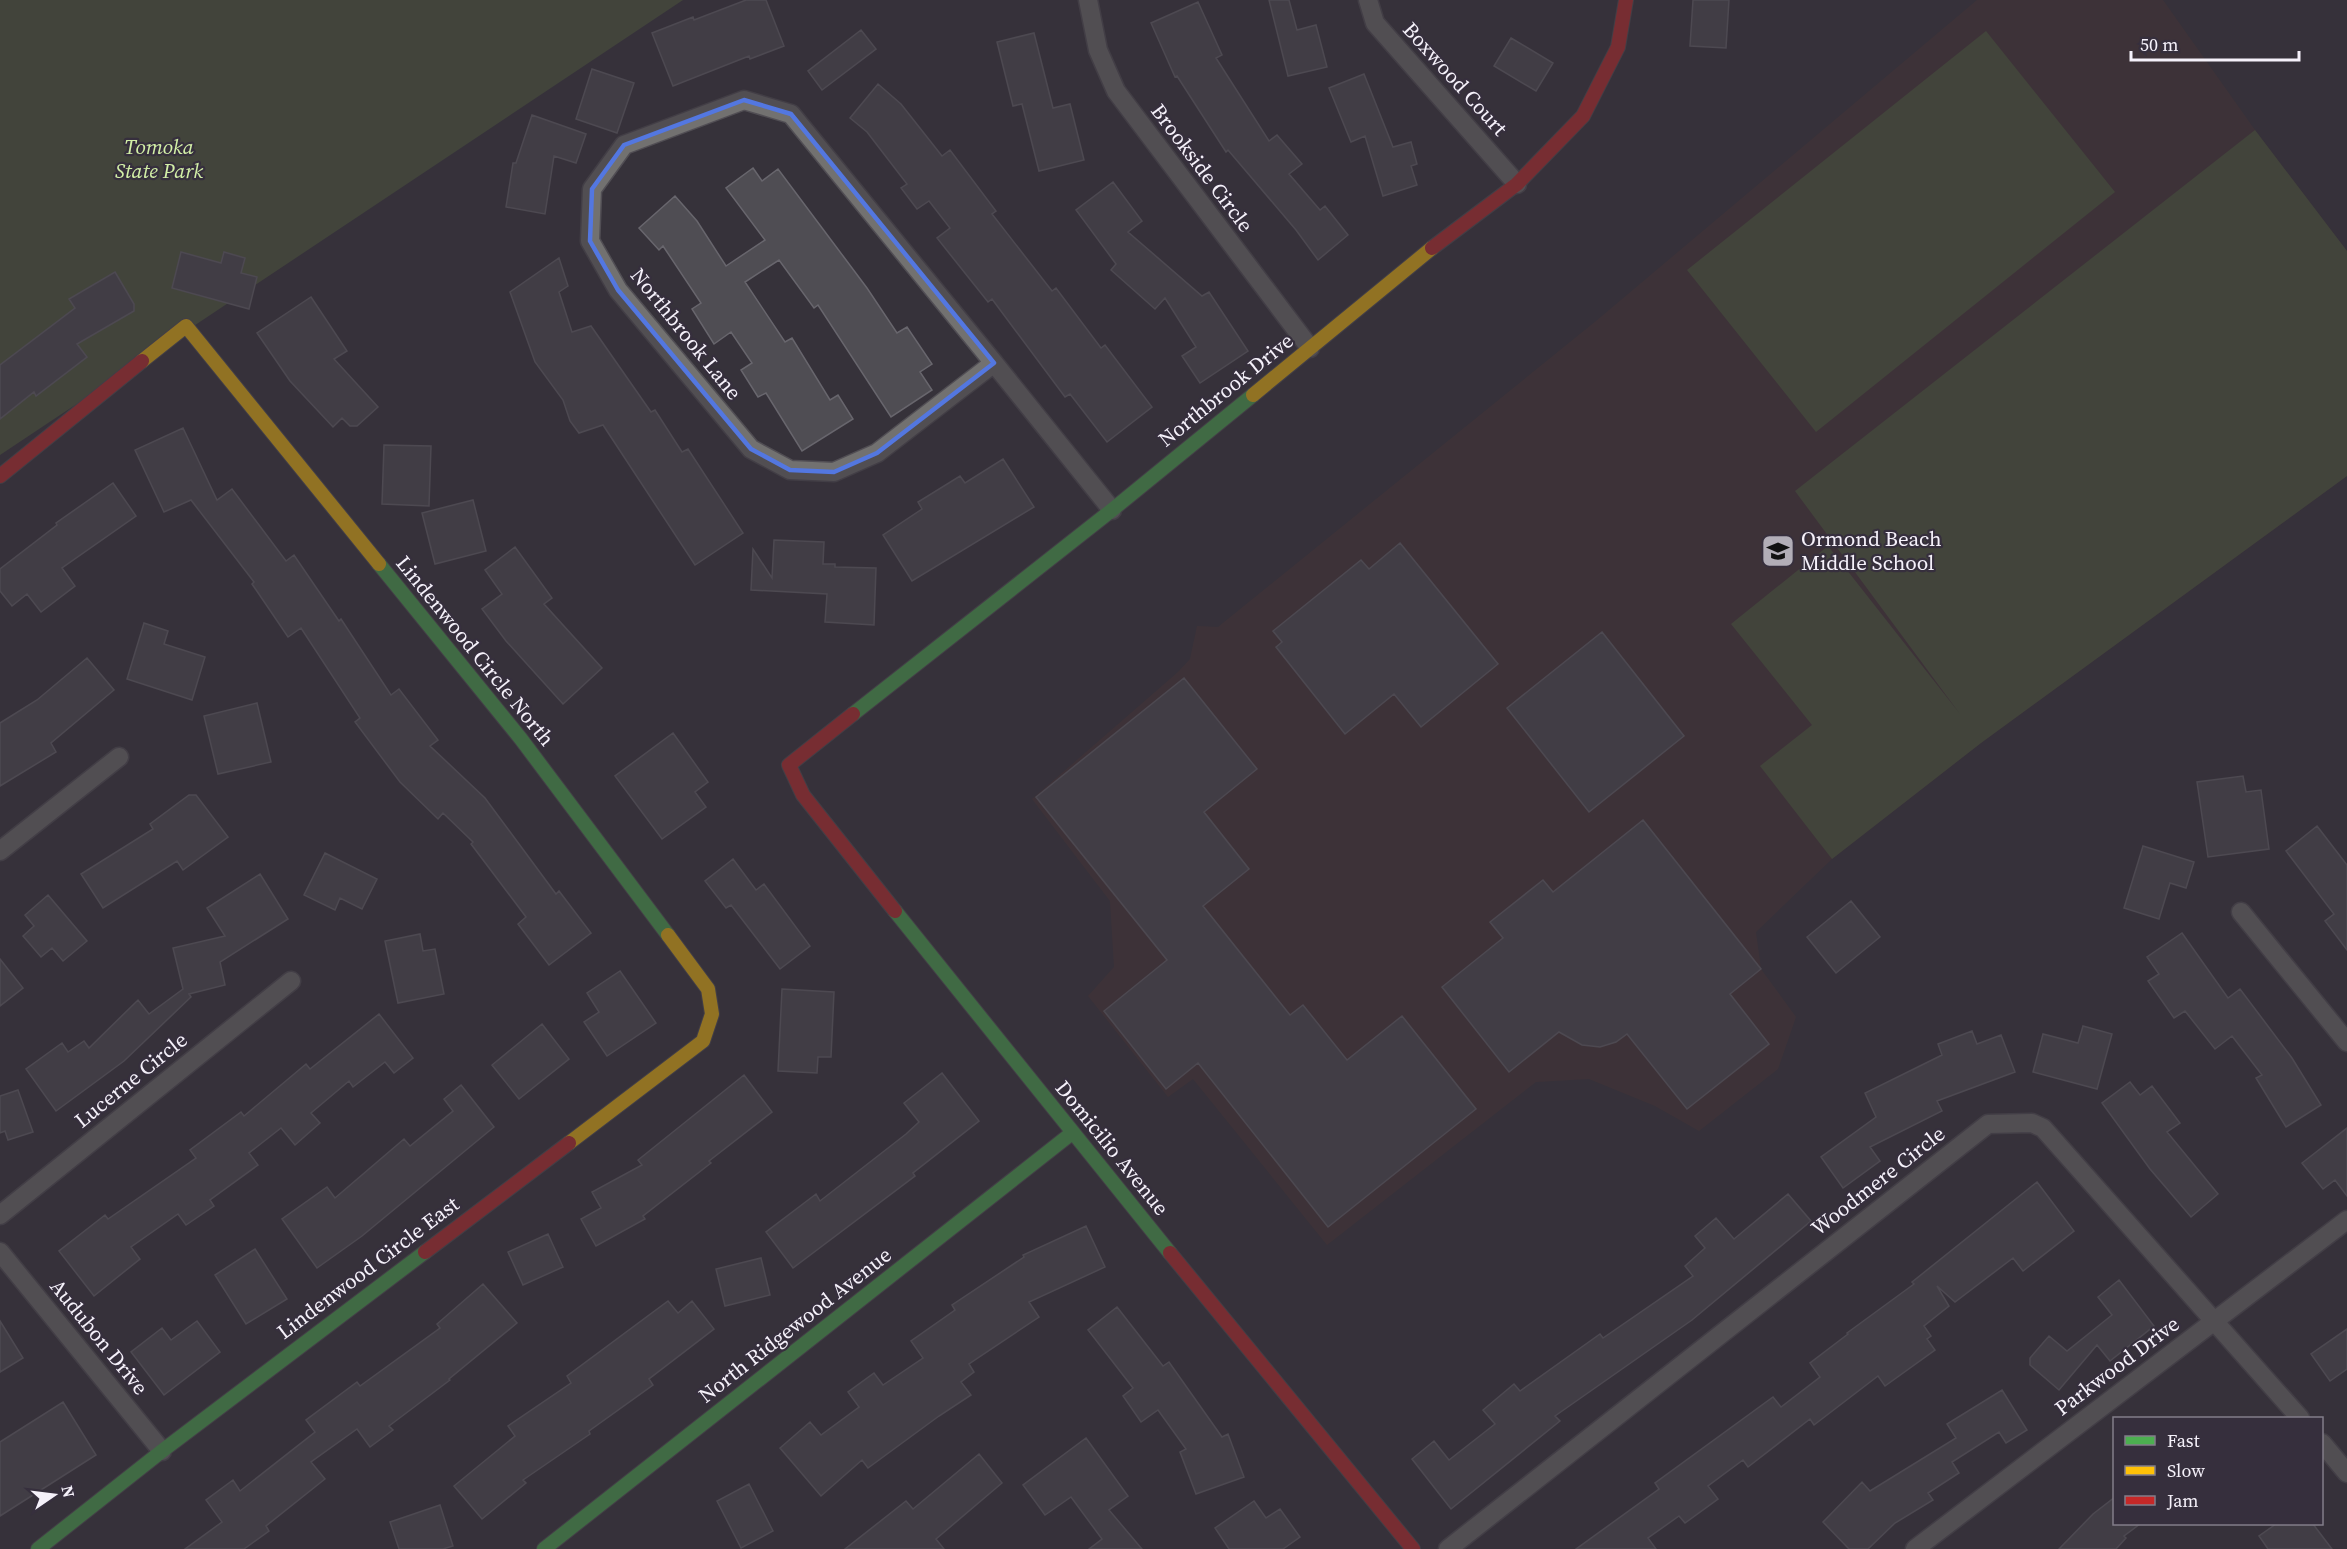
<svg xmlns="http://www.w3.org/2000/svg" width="2347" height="1549" font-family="'Source Serif 4',serif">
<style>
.education{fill:#463436}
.green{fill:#505c3d}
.building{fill:#4f4d53;stroke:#68666d;stroke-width:1.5}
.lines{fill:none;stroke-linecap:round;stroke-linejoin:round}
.street-casing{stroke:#514e54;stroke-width:21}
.fast-casing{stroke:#514e54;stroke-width:16}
.slow-casing{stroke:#514e54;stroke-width:16}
.jam-casing{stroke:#514e54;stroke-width:16}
.street{stroke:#727170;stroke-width:18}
.fast{stroke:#4caf50;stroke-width:14}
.slow{stroke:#ffc107;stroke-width:14}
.jam{stroke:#c62828;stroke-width:14}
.marked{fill:none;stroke:#5377e0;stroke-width:4.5;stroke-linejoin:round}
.labels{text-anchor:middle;stroke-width:4.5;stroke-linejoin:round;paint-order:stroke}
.street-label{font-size:21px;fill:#f5f1fa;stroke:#362f3d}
.park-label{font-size:21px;font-style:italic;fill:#d3f0a7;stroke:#362f3d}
.poi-label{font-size:21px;fill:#f5f1fa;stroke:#362f3d;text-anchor:start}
</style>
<rect width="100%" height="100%" fill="#36323a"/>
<path class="education" d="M1977,0H2163L2255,130L2347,251V476L1981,743L1832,859L1756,932L1761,969L1796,1017L1778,1069L1699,1131L1655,1106L1589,1079L1536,1082L1327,1245L1193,1079L1168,1097L1088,996L1114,967L1110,901L1032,799L1178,672L1190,659L1197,626L1218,627L1596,321Z"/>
<path class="green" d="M0,0H683L0,455Z
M1986,31L2115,192L1816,432L1687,270Z
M2255,130L2347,251V476L1981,743L1832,859L1760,766L1812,725L1731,624L1828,546L1960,714L1795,491Z"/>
<path class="building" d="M746,0H766L784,46L750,59L749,56L673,86L652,33L693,17L694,20Z
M1269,0H1289L1297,30L1316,25L1327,67L1288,76Z
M1693,0H1729L1726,48L1690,46Z
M1198,2L1222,55L1216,58L1269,141L1277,135L1302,164L1289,174L1320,210L1325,206L1348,235L1318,260L1296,230L1228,150L1226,152L1177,76L1175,77L1151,23Z
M861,30L876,49L822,90L808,71Z
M1034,33L1053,108L1070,104L1084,160L1039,171L1022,104L1013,106L997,42Z
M1511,38L1553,63L1536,91L1494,66Z
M592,69L634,83L617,133L576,119Z
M1364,74L1393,147L1411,142L1417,164L1411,166L1417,185L1383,196L1365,136L1351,142L1329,88Z
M878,84L901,104L942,156L950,150L996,211L992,214L1052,291L1056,288L1101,348L1105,345L1152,407L1107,442L1070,394L1065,397L992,299L988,302L937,238L950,228L929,201L917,209L901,188L907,184L867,132L850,118Z
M532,115L586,134L576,163L554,156L545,214L506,207L513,163H516Z
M753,168L762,181L778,169L867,288L897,333L907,327L932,364L920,372L932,390L891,417L818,305L814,308L779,260L745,282L785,342L792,338L830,400L838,395L853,419L802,451L766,393L758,397L741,370L752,363L731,332L714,344L692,309L701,303L663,246L659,250L639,228L675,196L697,221L726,266L765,240L726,188Z
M1113,182L1142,221L1128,232L1202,296L1209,292L1248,351L1200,383L1182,356L1196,347L1165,298L1155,309L1111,270L1116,264L1076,210Z
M181,252L221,263L224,252L245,258L241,273L257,277L249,309L172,288Z
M559,258L568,286L559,292L572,332L591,326L651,412L655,410L682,452L688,449L743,533L695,565L603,425L579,433L570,421L563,400L535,362L510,292Z
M115,272L134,304V311L77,344L87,357L36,396L34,392L0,419V365L75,308L69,299Z
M311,297L347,351L334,359L378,407L357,426H350L342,418L333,427L290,381L257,333Z
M183,428L217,500L232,489L286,561L294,555L339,621L341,619L391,695L399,689L438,740L430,746L485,798L556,894L559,891L591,933L549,965L518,924L526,917L471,844L473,842L443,813L438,819L400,782L355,722L360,718L301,628L288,637L252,584L254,582L191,500L164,512L135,450Z
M384,445L431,446L429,506L382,504Z
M1003,459L1034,507L912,581L883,535L922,509L918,502L960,476L965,483Z
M113,483L136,516L62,568L75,586L41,612L27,594L12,606L0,591V569L57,525L56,523Z
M473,500L486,551L435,564L422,513Z
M774,540L824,542L823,564H835V567L876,568L874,625L825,622L827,594L751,590L753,549L772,578Z
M1400,543L1498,664L1421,727L1394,694L1345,734L1276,647L1282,642L1273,631L1361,560L1369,569Z
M515,547L552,598L544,604L602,668L563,704L506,641L482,609L502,594L485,570Z
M144,623L168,631L164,644L205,657L192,700L127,679Z
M1602,632L1684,736L1589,812L1507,708Z
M87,658L114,690L51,743L56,752L0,786V723L37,700Z
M1184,678L1257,769L1204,812L1249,869L1203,906L1290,1015L1303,1005L1347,1060L1402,1016L1476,1109L1328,1227L1198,1063L1166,1089L1104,1011L1167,960L1036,797Z
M257,703L271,762L218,774L204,716Z
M673,733L708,782L695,792L706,807L662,839L615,776Z
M2243,776L2246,792L2261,790L2269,849L2208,857L2197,782Z
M189,795H196L228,837L183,870L177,861L103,908L81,874L153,829L150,824Z
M1643,820L1761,969L1730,994L1769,1044L1687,1109L1627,1034L1616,1042L1600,1047L1582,1045L1559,1032L1509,1072L1442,987L1503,938L1490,922L1543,880L1553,892Z
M2317,826L2347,865V950L2325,921L2334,914L2286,851Z
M2143,846L2194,862L2186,888L2170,883L2159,919L2124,908Z
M325,853L377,879L362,909L340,898L335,910L304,895Z
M733,859L756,890L764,884L810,946L780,969L731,905L726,908L705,881Z
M260,874L288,919L220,962L225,985L189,994L191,997L124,1061L56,1111L26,1069L62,1043L68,1052L84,1041L89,1048L138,1000L149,1014L183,989L173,948L225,936L207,908Z
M48,895L87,941L63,961L52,948L41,957L23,936L34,926L25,915Z
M1851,901L1880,937L1836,973L1807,937Z
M2182,933L2228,998L2240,989L2292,1058L2321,1105L2286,1127L2256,1078L2262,1075L2232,1036L2215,1049L2185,1011L2174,1018L2148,981L2159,974L2147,957Z
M420,934L423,951L435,949L444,994L398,1003L385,941Z
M0,959L23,988L0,1006Z
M620,971L656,1023L607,1056L584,1022L599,1012L587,993Z
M782,989L834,992L831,1057H818L817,1073L778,1071Z
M379,1014L413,1058L394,1073L385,1062L353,1087L349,1081L311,1113L320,1123L295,1145L281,1128L249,1153L258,1165L210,1200L214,1206L186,1225L178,1214L131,1247L140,1259L94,1296L59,1251L105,1215L108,1219L196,1158L190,1150L241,1112L244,1116L306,1064L310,1069Z
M542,1024L569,1059L519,1099L492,1065Z
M2083,1026L2112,1034L2097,1089L2033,1072L2043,1034L2078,1043Z
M1972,1031L1977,1044L2001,1035L2015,1072L1937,1101L1942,1111L1870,1147L1880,1161L1843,1188L1821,1157L1876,1117L1865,1093L1942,1055L1938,1044Z
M942,1073L979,1121L913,1173L915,1176L793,1268L766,1232L816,1194L820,1201L906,1134L919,1122L904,1103Z
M744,1075L772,1112L709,1161L711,1163L643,1216L645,1219L596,1246L581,1219L601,1208L592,1192L642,1165L638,1160Z
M2130,1082L2140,1095L2152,1086L2180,1123L2167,1132L2218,1194L2191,1217L2150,1169L2102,1103Z
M461,1085L494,1127L362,1236L317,1268L282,1219L327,1187L335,1198L404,1139L410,1146L453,1111L444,1099Z
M18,1090L33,1132L8,1140L5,1131L0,1133V1096Z
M2347,1128V1196L2335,1180L2323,1189L2302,1163Z
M2037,1182L2074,1231L2023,1271L2013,1258L1955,1302L1937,1286L1949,1306L1924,1326L1931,1336L1927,1339L1935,1350L1885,1386L1878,1376L1814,1425L1810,1419L1748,1467L1743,1460L1708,1486L1718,1499L1685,1523L1679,1516L1648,1538L1656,1549H1576L1659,1489L1655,1483L1773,1397L1781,1407L1820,1377L1810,1363L1848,1334L1847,1333L1914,1284L1912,1282Z
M1788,1194L1811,1221L1692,1320L1555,1416L1560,1421L1451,1509L1412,1459L1434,1441L1449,1460L1495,1424L1483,1410L1514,1384L1520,1391L1600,1334L1603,1338L1693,1276L1685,1266L1705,1248L1695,1236L1716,1218L1734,1239Z
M1086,1226L1105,1267L1029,1302L1039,1317L969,1364L974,1372L961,1382L971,1395L939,1416L868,1468L862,1460L821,1496L780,1448L810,1422L821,1435L859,1407L848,1392L874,1373L883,1385L923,1358L911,1341L955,1310L952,1305L1024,1257L1023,1255Z
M548,1234L563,1267L523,1285L508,1252Z
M255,1249L287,1299L246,1324L215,1275Z
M761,1258L770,1295L725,1306L716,1269Z
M2119,1280L2154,1326L2110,1361L2097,1345L2059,1390L2030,1365V1358L2049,1336L2067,1351L2112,1315L2098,1297Z
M483,1284L517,1323L449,1379L450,1380L389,1426L393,1430L370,1447L357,1429L311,1462L325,1479L266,1526L269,1531L244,1549H185L222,1522L206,1500L233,1480L240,1491L315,1432L306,1420L357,1382L360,1386L440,1328L437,1324Z
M668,1301L678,1313L692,1301L714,1329L649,1379L653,1385L589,1431L590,1434L523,1480L526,1483L482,1519L454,1486L515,1436L508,1426L571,1383L567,1376Z
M1117,1307L1163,1366L1169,1362L1222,1437L1228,1434L1244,1477L1196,1494L1180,1452L1186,1449L1158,1410L1141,1422L1123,1396L1133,1388L1088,1330Z
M0,1321L23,1358L0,1372Z
M197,1321L220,1352L164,1395L131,1352L162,1328L171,1340Z
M2347,1329V1369L2330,1381L2311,1354Z
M2002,1390L2027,1430L2006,1443L1999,1432L1952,1462L1959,1473L1928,1493L1933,1500L1895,1523L1868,1549H1849L1823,1522L1862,1482L1870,1491L1956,1438L1947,1424Z
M63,1402L96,1455L0,1516V1442Z
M1086,1438L1128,1496L1109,1510L1142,1549H1089L1102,1539L1071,1497L1045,1515L1023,1485Z
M979,1454L1002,1483L936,1539L944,1549H845L906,1501L913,1509Z
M749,1484L773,1531L741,1548L717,1501Z
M2115,1497V1524H2140L2124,1536L2126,1538L2116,1549H2059L2093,1514Z
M1254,1501L1266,1518L1280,1509L1300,1537L1283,1549H1229L1215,1528Z
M440,1505L453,1546L443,1549H399L390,1522Z
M2276,1524H2313L2332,1549H2268L2259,1536Z"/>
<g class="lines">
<g class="street-casing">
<path id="street" d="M1088,0L1098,50L1116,91L1310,348
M1368,0L1375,23L1517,184
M744,100L791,114L994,363L877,453L834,472L790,470L751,449L618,290L590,241L592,189L624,145Z
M994,363L1112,510
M0,851L119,757
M2241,912L2347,1042
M0,1215L291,981
M0,1252L162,1451
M2322,1443L2347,1473
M1448,1549L1988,1124L2032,1123L2043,1128L2300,1418
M1915,1549L2347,1220"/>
</g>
<g class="fast-casing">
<path id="fast" d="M379,564L521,739L668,935
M853,714L1112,510L1253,395
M895,911L1170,1253
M38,1549L162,1451L425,1252
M544,1549L1072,1133"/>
</g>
<g class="slow-casing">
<path id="slow" d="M142,361L186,326L379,564
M1253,395L1432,248
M569,1143L703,1041L712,1014L708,989L668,935"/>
</g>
<g class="jam-casing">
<path id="jam" d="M1432,248L1517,184L1583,116L1618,47L1626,0
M0,476L142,361
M853,714L789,765L803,795L895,911
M425,1252L569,1143
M1170,1253L1413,1549"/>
</g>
<use href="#street" class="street"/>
<use href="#fast" class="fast"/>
<use href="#slow" class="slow"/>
<use href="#jam" class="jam"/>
</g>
<path d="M0 0H2347V1549H0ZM744,100L791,114L994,363L877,453L834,472L790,470L751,449L618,290L590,241L592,189L624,145Z" fill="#36323a" fill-opacity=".55" fill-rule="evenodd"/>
<path class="marked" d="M744,100L791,114L994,363L877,453L834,472L790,470L751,449L618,290L590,241L592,189L624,145Z"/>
<defs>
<g id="school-square" transform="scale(1.725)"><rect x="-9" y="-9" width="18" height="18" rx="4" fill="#b2aeb7" stroke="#362f3d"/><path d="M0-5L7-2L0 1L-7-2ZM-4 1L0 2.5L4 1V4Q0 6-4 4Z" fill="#111"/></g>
</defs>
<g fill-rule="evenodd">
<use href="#school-square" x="1778" y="551"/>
</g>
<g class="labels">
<g class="street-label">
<text transform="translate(1455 79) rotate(48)" y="7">Boxwood Court</text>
<text transform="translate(1202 168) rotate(53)" y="7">Brookside Circle</text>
<text transform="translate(686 334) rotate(51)" y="7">Northbrook Lane</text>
<text transform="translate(1226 390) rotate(-39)" y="7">Northbrook Drive</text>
<text transform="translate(475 651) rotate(51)" y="7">Lindenwood Circle North</text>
<text transform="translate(131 1080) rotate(-39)" y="7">Lucerne Circle</text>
<text transform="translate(1112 1148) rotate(51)" y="7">Domicilio Avenue</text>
<text transform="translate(1878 1181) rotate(-38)" y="7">Woodmere Circle</text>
<text transform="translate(368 1268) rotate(-37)" y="7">Lindenwood Circle East</text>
<text transform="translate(795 1325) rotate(-38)" y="7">North Ridgewood Avenue</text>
<text transform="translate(99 1337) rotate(51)" y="7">Audubon Drive</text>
<text transform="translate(2117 1366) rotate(-37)" y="7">Parkwood Drive</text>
</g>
<g class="park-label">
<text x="159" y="154">Tomoka<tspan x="159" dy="24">State Park</tspan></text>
</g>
<g class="poi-label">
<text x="1801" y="546">Ormond Beach<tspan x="1801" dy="24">Middle School</tspan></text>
</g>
</g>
<rect x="2113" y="1417" width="210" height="108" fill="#362f3d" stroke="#827d89" stroke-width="1.5"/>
<rect x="2125" y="1436" width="30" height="9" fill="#4caf50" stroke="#827d89" stroke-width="1.5"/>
<text x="2167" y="1447" font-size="18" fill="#f5f1fa">Fast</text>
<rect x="2125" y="1466" width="30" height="9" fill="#ffc107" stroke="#827d89" stroke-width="1.5"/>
<text x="2167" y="1477" font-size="18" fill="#f5f1fa">Slow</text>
<rect x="2125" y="1496" width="30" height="9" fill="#c62828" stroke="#827d89" stroke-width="1.5"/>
<text x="2167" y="1507" font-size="18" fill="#f5f1fa">Jam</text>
<g transform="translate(54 1495) rotate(76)" stroke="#362f3d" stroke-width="4.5" paint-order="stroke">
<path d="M0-4.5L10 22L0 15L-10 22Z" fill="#f5f1fa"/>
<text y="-9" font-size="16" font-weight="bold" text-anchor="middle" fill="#f5f1fa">N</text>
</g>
<path d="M2131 51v9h168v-9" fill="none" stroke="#f5f1fa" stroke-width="3"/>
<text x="2140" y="51" font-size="18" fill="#f5f1fa" stroke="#362f3d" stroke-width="4.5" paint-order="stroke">50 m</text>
</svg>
